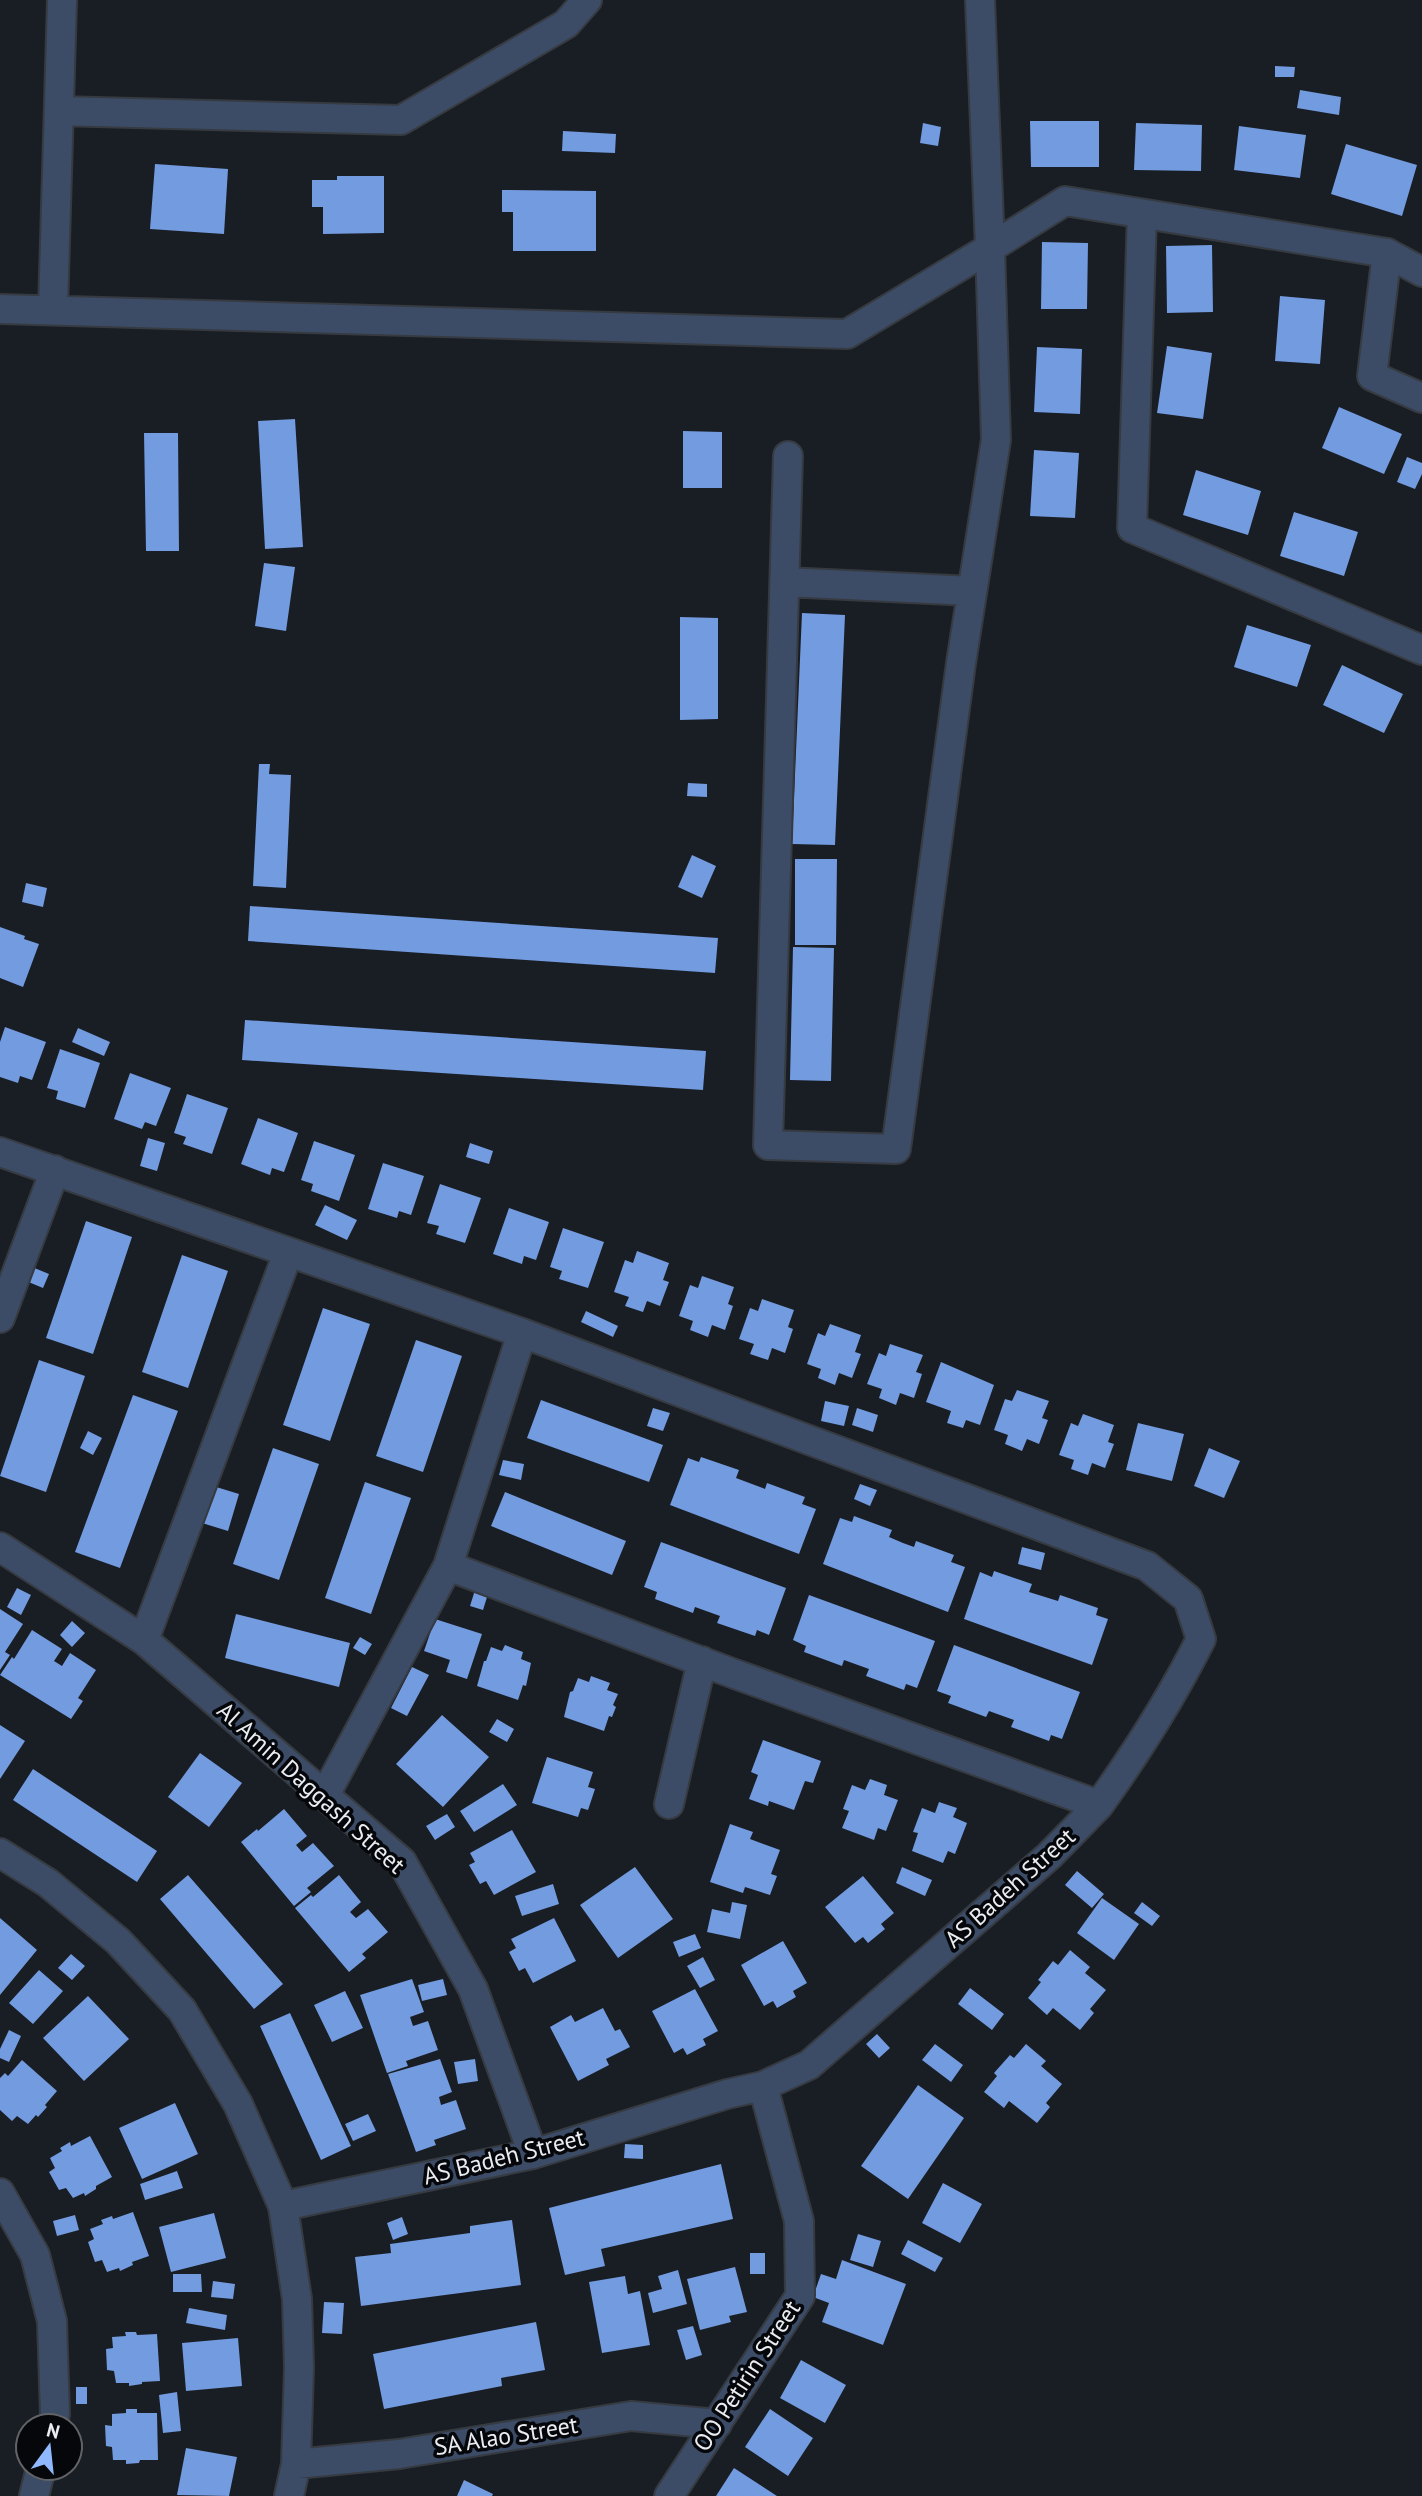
<svg xmlns="http://www.w3.org/2000/svg" width="1422" height="2496" font-family="'PT Sans',sans-serif">
<style>
.building{fill:#739bdf}
.lines{fill:none;stroke-linecap:round;stroke-linejoin:round}
.street-casing{stroke:#363a41;stroke-width:32}
.street{stroke:#3c4c66;stroke-width:28}
.labels{text-anchor:middle;stroke-width:7;stroke-linejoin:round;paint-order:stroke}
.street-label{font-size:24px;fill:#e9ecf1;stroke:#06070a}
</style>
<rect width="100%" height="100%" fill="#191d24"/>
<path class="building" d="M1275,66L1295,67L1294,77H1275Z
M1300,90L1341,97L1339,115L1297,108Z
M1030,121H1099V167H1031Z
M923,123L941,127L938,146L920,143Z
M1136,123L1202,125L1201,171L1134,170Z
M1239,126L1306,135L1300,178L1234,170Z
M563,131L616,134L615,153L562,151Z
M1346,144L1417,165L1402,216L1331,194Z
M155,164L228,169L224,234L150,229Z
M337,176H384V233L323,234V207H312V180H337Z
M502,190L596,191V251H513V212H502Z
M1042,242L1088,243L1087,309H1041Z
M1212,245L1213,312L1167,313L1166,246Z
M1280,296L1325,300L1320,364L1275,361Z
M1167,346L1212,353L1203,419L1157,413Z
M1037,347L1082,349L1080,414L1034,412Z
M1339,407L1402,434L1384,474L1322,448Z
M295,419L303,547L265,549L258,421Z
M683,431L722,432V488H683Z
M144,433H178L179,551H146Z
M1034,450L1079,453L1075,518L1030,516Z
M1407,457L1422,463V474L1415,489L1397,482Z
M1196,470L1261,491L1248,535L1183,515Z
M1294,512L1358,532L1344,576L1280,556Z
M264,563L295,567L286,631L255,626Z
M802,613L845,615L835,845L792,844Z
M680,617L718,618V719L680,720Z
M1247,625L1311,645L1297,687L1234,667Z
M1342,665L1403,694L1384,733L1323,705Z
M259,764H270L269,774L291,775L286,888L253,886Z
M688,783L707,784V797L687,796Z
M692,855L716,866L702,898L678,887Z
M795,859H837L836,945H795Z
M26,883L47,888L43,907L22,902Z
M250,906L718,938L715,973L248,941Z
M0,927L25,936L24,939L39,944L23,987L0,978Z
M793,947L834,948L831,1081L790,1080Z
M245,1020L706,1051L703,1090L242,1060Z
M5,1027L46,1042L32,1080L20,1076L18,1083L0,1077V1042Z
M78,1028L110,1042L104,1056L72,1042Z
M60,1049L100,1063L85,1108L56,1099L58,1091L47,1088Z
M130,1073L171,1088L156,1126L145,1122L142,1129L114,1119Z
M187,1094L228,1108L212,1154L183,1144L186,1137L174,1133Z
M258,1118L298,1133L284,1172L272,1168L270,1175L241,1164Z
M148,1138L165,1143L157,1171L140,1166Z
M314,1141L355,1155L339,1201L311,1191L313,1184L301,1180Z
M470,1143L493,1151L489,1164L466,1157Z
M383,1163L424,1176L411,1215L399,1211L397,1218L368,1209Z
M440,1184L481,1198L465,1243L436,1234L439,1226L427,1223Z
M325,1205L357,1220L347,1240L315,1225Z
M509,1208L549,1222L536,1260L524,1256L522,1264L493,1254Z
M86,1221L132,1237L93,1354L46,1338Z
M563,1228L604,1242L588,1288L559,1279L562,1271L550,1267Z
M637,1251L669,1263L663,1280L669,1282L660,1306L647,1301L643,1312L625,1306L629,1297L614,1292L625,1260L633,1263Z
M182,1255L228,1271L188,1388L142,1372Z
M32,1267L49,1274L43,1288L26,1281Z
M702,1276L734,1287L728,1304L733,1306L725,1330L712,1325L708,1337L690,1330L693,1321L679,1316L690,1285L698,1288Z
M762,1299L794,1310L788,1327L793,1329L785,1353L772,1348L768,1360L750,1354L754,1344L739,1339L750,1308L758,1311Z
M323,1308L370,1324L330,1441L283,1425Z
M586,1311L618,1326L613,1337L581,1322Z
M830,1324L861,1335L855,1352L861,1354L852,1378L839,1373L835,1385L818,1378L821,1369L807,1364L818,1333L825,1336Z
M416,1340L462,1356L423,1472L376,1456Z
M890,1344L923,1355L916,1372L922,1374L914,1398L900,1393L896,1405L879,1398L882,1389L867,1384L879,1353L886,1356Z
M39,1360L85,1376L46,1492L0,1476Z
M941,1362L994,1385L980,1425L966,1420L963,1428L947,1423L951,1411L926,1402Z
M1017,1390L1049,1401L1042,1418L1048,1420L1039,1444L1027,1439L1022,1451L1005,1444L1008,1435L994,1430L1005,1399L1012,1401Z
M133,1395L178,1411L120,1568L75,1552Z
M541,1400L663,1445L649,1482L527,1438Z
M825,1401L849,1406L844,1426L821,1421Z
M653,1408L670,1413L663,1431L647,1426Z
M857,1408L878,1415L873,1432L852,1425Z
M1083,1414L1114,1425L1108,1442L1114,1444L1105,1468L1092,1463L1088,1475L1071,1469L1074,1460L1059,1455L1071,1423L1078,1426Z
M1138,1423L1184,1434L1172,1481L1126,1470Z
M88,1431L102,1438L93,1455L80,1448Z
M273,1448L319,1464L279,1580L233,1564Z
M1209,1448L1240,1461L1224,1498L1194,1486Z
M701,1457L739,1470L736,1478L765,1489L767,1483L805,1497L802,1504L816,1509L799,1554L670,1505L688,1458L699,1462Z
M503,1460L524,1464L521,1480L499,1475Z
M365,1482L411,1498L371,1614L325,1598Z
M860,1484L877,1490L870,1506L854,1499Z
M213,1486L239,1494L228,1531L202,1523Z
M505,1492L626,1541L612,1575L491,1526Z
M854,1516L892,1530L889,1537L903,1543L914,1547L916,1541L954,1555L951,1562L965,1567L948,1612L823,1564L840,1518L852,1522Z
M661,1542L786,1588L769,1635L757,1630L755,1636L717,1623L720,1616L695,1607L693,1613L655,1599L657,1592L644,1587Z
M1022,1547L1045,1553L1041,1570L1018,1564Z
M994,1571L1032,1584L1029,1592L1058,1601L1060,1595L1098,1608L1096,1615L1108,1619L1092,1665L964,1619L980,1572L992,1577Z
M17,1588L31,1595L21,1615L7,1607Z
M475,1590L488,1594L483,1610L470,1606Z
M809,1595L935,1641L917,1688L906,1684L904,1690L866,1676L869,1669L844,1660L842,1666L804,1652L806,1646L793,1640Z
M0,1609L23,1624L5,1652L10,1655L0,1670Z
M236,1614L350,1643L339,1687L225,1658Z
M435,1619L482,1634L467,1679L446,1672L450,1660L424,1651Z
M72,1621L85,1633L72,1647L60,1635Z
M32,1630L62,1649L54,1661L62,1666L70,1653L96,1670L78,1698L83,1701L71,1719L0,1675L12,1657L14,1659Z
M360,1637L372,1644L365,1655L353,1648Z
M505,1645L523,1652L521,1659L531,1663L526,1686L523,1685L518,1700L477,1686L484,1661H486L491,1647L502,1651Z
M954,1645L1080,1692L1062,1739L1051,1735L1049,1741L1011,1727L1014,1720L1000,1715L989,1711L986,1717L948,1703L951,1696L937,1691Z
M412,1667L429,1675L407,1716L391,1708Z
M591,1676L610,1683L607,1690L618,1694L613,1705L616,1707L612,1717L609,1716L604,1731L564,1717L570,1692L573,1691L578,1678L589,1682Z
M442,1715L489,1757L443,1807L396,1764Z
M497,1719L514,1729L507,1742L489,1732Z
M0,1725L25,1741L0,1779Z
M763,1740L821,1761L813,1783L805,1781L794,1810L769,1801L768,1806L749,1799L758,1775L751,1772Z
M200,1753L242,1783L209,1827L168,1797Z
M547,1757L593,1772L588,1787L595,1789L588,1810L581,1808L578,1817L532,1803Z
M33,1769L157,1851L137,1882L13,1800Z
M870,1779L887,1785L884,1795L898,1800L886,1831L878,1828L874,1840L842,1828L849,1811L843,1809L852,1785L865,1790Z
M503,1784L517,1805L474,1832L460,1811Z
M939,1802L957,1808L953,1817L967,1823L955,1854L948,1851L943,1863L912,1851L918,1833L913,1832L922,1808L935,1813Z
M284,1809L307,1836L296,1845L302,1852L313,1843L334,1866L307,1888L311,1892L294,1906L241,1842L257,1829L258,1831Z
M447,1814L455,1827L435,1840L426,1826Z
M730,1824L753,1832L750,1839L780,1850L771,1874L777,1876L770,1895L745,1887L743,1893L710,1882Z
M512,1830L536,1872L494,1895L486,1881L480,1884L469,1865L475,1862L470,1853Z
M635,1867L673,1919L618,1958L580,1905Z
M902,1867L932,1880L925,1896L896,1883Z
M1077,1871L1104,1894L1092,1908L1065,1885Z
M188,1875L283,1984L254,2009L160,1899Z
M339,1875L361,1902L350,1912L356,1918L368,1909L388,1932L362,1954L366,1958L349,1972L295,1908L311,1895L313,1897Z
M863,1876L894,1913L881,1924L885,1929L868,1943L863,1937L855,1943L825,1907Z
M553,1884L559,1904L522,1916L515,1896Z
M1102,1898L1139,1924L1114,1960L1077,1933Z
M732,1902L747,1905L740,1939L707,1932L712,1909L730,1913Z
M1142,1902L1160,1916L1152,1926L1134,1913Z
M0,1918L37,1950L0,1995Z
M554,1918L576,1961L533,1983L525,1968L519,1971L509,1952L516,1948L511,1939Z
M695,1934L701,1948L679,1957L673,1942Z
M783,1941L807,1983L793,1991L796,1997L777,2008L773,2001L764,2006L741,1965Z
M1070,1950L1090,1967L1085,1973L1106,1990L1090,2009L1094,2013L1080,2030L1053,2008L1047,2015L1028,1998L1041,1982L1038,1980L1053,1961L1058,1965Z
M71,1954L85,1966L72,1980L58,1968Z
M703,1957L715,1980L700,1988L687,1966Z
M39,1970L63,1991L33,2024L9,2003Z
M412,1979L424,2012L410,2017L413,2026L428,2021L438,2050L406,2061L408,2066L387,2073L360,1995Z
M443,1979L447,1995L422,2001L418,1985Z
M970,1988L1004,2014L992,2030L958,2004Z
M695,1989L718,2031L703,2039L706,2045L687,2055L683,2048L674,2053L652,2011Z
M345,1991L363,2028L332,2042L314,2005Z
M88,1996L129,2039L84,2081L43,2038Z
M603,2008L615,2031L620,2029L630,2047L606,2059L609,2065L578,2081L550,2027L571,2015L575,2022Z
M290,2013L351,2146L321,2160L260,2026Z
M9,2030L21,2036L9,2062L0,2058V2049Z
M877,2034L890,2048L879,2058L866,2044Z
M935,2044L963,2065L951,2082L922,2060Z
M1026,2044L1046,2061L1041,2066L1062,2084L1046,2103L1050,2107L1037,2123L1009,2101L1004,2108L984,2092L997,2076L994,2073L1010,2055L1014,2058Z
M440,2059L452,2092L439,2097L441,2105L456,2100L466,2129L434,2140L436,2145L416,2152L388,2074Z
M475,2059L478,2081L458,2084L454,2062Z
M22,2060L57,2091L45,2105L47,2107L38,2117L36,2115L28,2124L17,2116L12,2121L0,2110V2078L5,2073L8,2076Z
M918,2085L964,2118L908,2199L861,2166Z
M175,2103L198,2154L142,2179L119,2128Z
M368,2114L376,2131L353,2141L345,2124Z
M90,2136L112,2177L96,2186V2189L85,2196L84,2193L73,2198L66,2188L59,2190L49,2172L55,2168L50,2158L62,2151L60,2148L70,2142L71,2146Z
M625,2144L643,2145V2159L624,2158Z
M721,2164L733,2219L601,2249L605,2266L565,2275L549,2208Z
M177,2171L183,2188L145,2200L140,2184Z
M943,2183L982,2204L960,2243L922,2223Z
M133,2212L149,2256L132,2262L133,2265L120,2271L119,2268L107,2272L102,2260L95,2262L88,2242L94,2239L90,2229L103,2224L101,2220L112,2216L113,2219Z
M214,2213L226,2258L171,2272L159,2227Z
M75,2215L79,2230L57,2236L53,2221Z
M402,2217L408,2234L393,2240L387,2223Z
M512,2220L521,2285L361,2306L355,2257L391,2253L390,2244L470,2233V2226Z
M858,2234L881,2241L873,2267L850,2260Z
M908,2240L943,2258L935,2272L901,2254Z
M750,2253H765V2274H750Z
M842,2260L906,2284L883,2345L822,2322L829,2303L813,2297L821,2274L836,2279Z
M735,2267L747,2312L729,2316L731,2322L700,2330L687,2279Z
M678,2270L687,2304L653,2313L648,2293L662,2289L658,2276Z
M173,2274H201L202,2292H173Z
M625,2276L628,2294L640,2291L650,2345L602,2353L589,2282Z
M213,2281L235,2284L233,2299L211,2297Z
M324,2302L344,2303L342,2334L322,2333Z
M189,2308L227,2315L225,2330L186,2323Z
M536,2322L545,2370L501,2378L502,2386L384,2409L373,2354Z
M693,2326L702,2355L686,2360L677,2330Z
M125,2332H136L137,2335L157,2334L160,2381L142,2382V2384L129,2386V2383H116L114,2371L107,2370L106,2349L113,2348L112,2337L126,2336Z
M238,2338L242,2386L186,2391L182,2343Z
M801,2360L846,2385L825,2423L780,2398Z
M76,2387H87V2404H76Z
M177,2392L181,2431L163,2433L159,2395Z
M126,2409H137V2413H157L158,2460H140L139,2463L126,2464V2460H113L112,2447L106,2446L105,2425L112,2426V2414L126,2413Z
M770,2409L813,2438L788,2476L745,2447Z
M186,2448L237,2457L229,2496L177,2495Z
M734,2468L777,2496H716Z
M464,2480L493,2494L492,2496H457Z"/>
<g class="lines">
<g class="street-casing">
<path id="street" d="M59,111L401,120L566,24L587,0
M1142,214L1132,528L1422,650
M1387,253L1372,376L1422,398
M0,309L847,334L990,248L980,0
M53,310L62,0
M788,456L768,1145L896,1149L961,663L996,440L990,248L1065,201L1387,253L1422,272
M785,582L972,591
M0,1152L522,1333L448,1566L325,1795
M0,1318L55,1170
M522,1333L1147,1566L1188,1599L1201,1639C1172,1697 1137,1752 1099,1805
M0,1547L144,1640L402,1862L473,1989L533,2154
M144,1640L288,1253
M669,1804L702,1661
M0,1853L48,1883L118,1941L182,2010L238,2104L283,2206L297,2299L299,2368L296,2464L289,2496
M0,2193L35,2255L52,2321L55,2414L52,2426
M283,2206L533,2154L727,2094L763,2086L809,2065L1049,1856L1099,1805L732,1673L448,1566
M296,2464L399,2454L631,2416L717,2424
M34,2496L41,2468
M669,2496L800,2296L799,2221L763,2086"/>
</g>
<use href="#street" class="street"/>
</g>
<g class="labels">
<g class="street-label">
<text transform="translate(311 1788) rotate(42)" y="8">Al Amin Daggash Street</text>
<text transform="translate(1010 1888) rotate(-42)" y="8">AS Badeh Street</text>
<text transform="translate(504 2157) rotate(-14)" y="8">AS Badeh Street</text>
<text transform="translate(747 2376) rotate(-57)" y="8">OO Petirin Street</text>
<text transform="translate(506 2436) rotate(-9)" y="8">SA Alao Street</text>
</g>
</g>
<g transform="translate(49 2447) rotate(15)"><circle r="33" fill="#06070a" stroke="#616366" stroke-width="2"/>
<path d="M0-5L12 26L0 18L-12 26Z" fill="#90b8fd"/>
<text y="-10" font-size="19" font-weight="bold" text-anchor="middle" fill="#e9ecf1">N</text>
</g>
</svg>
